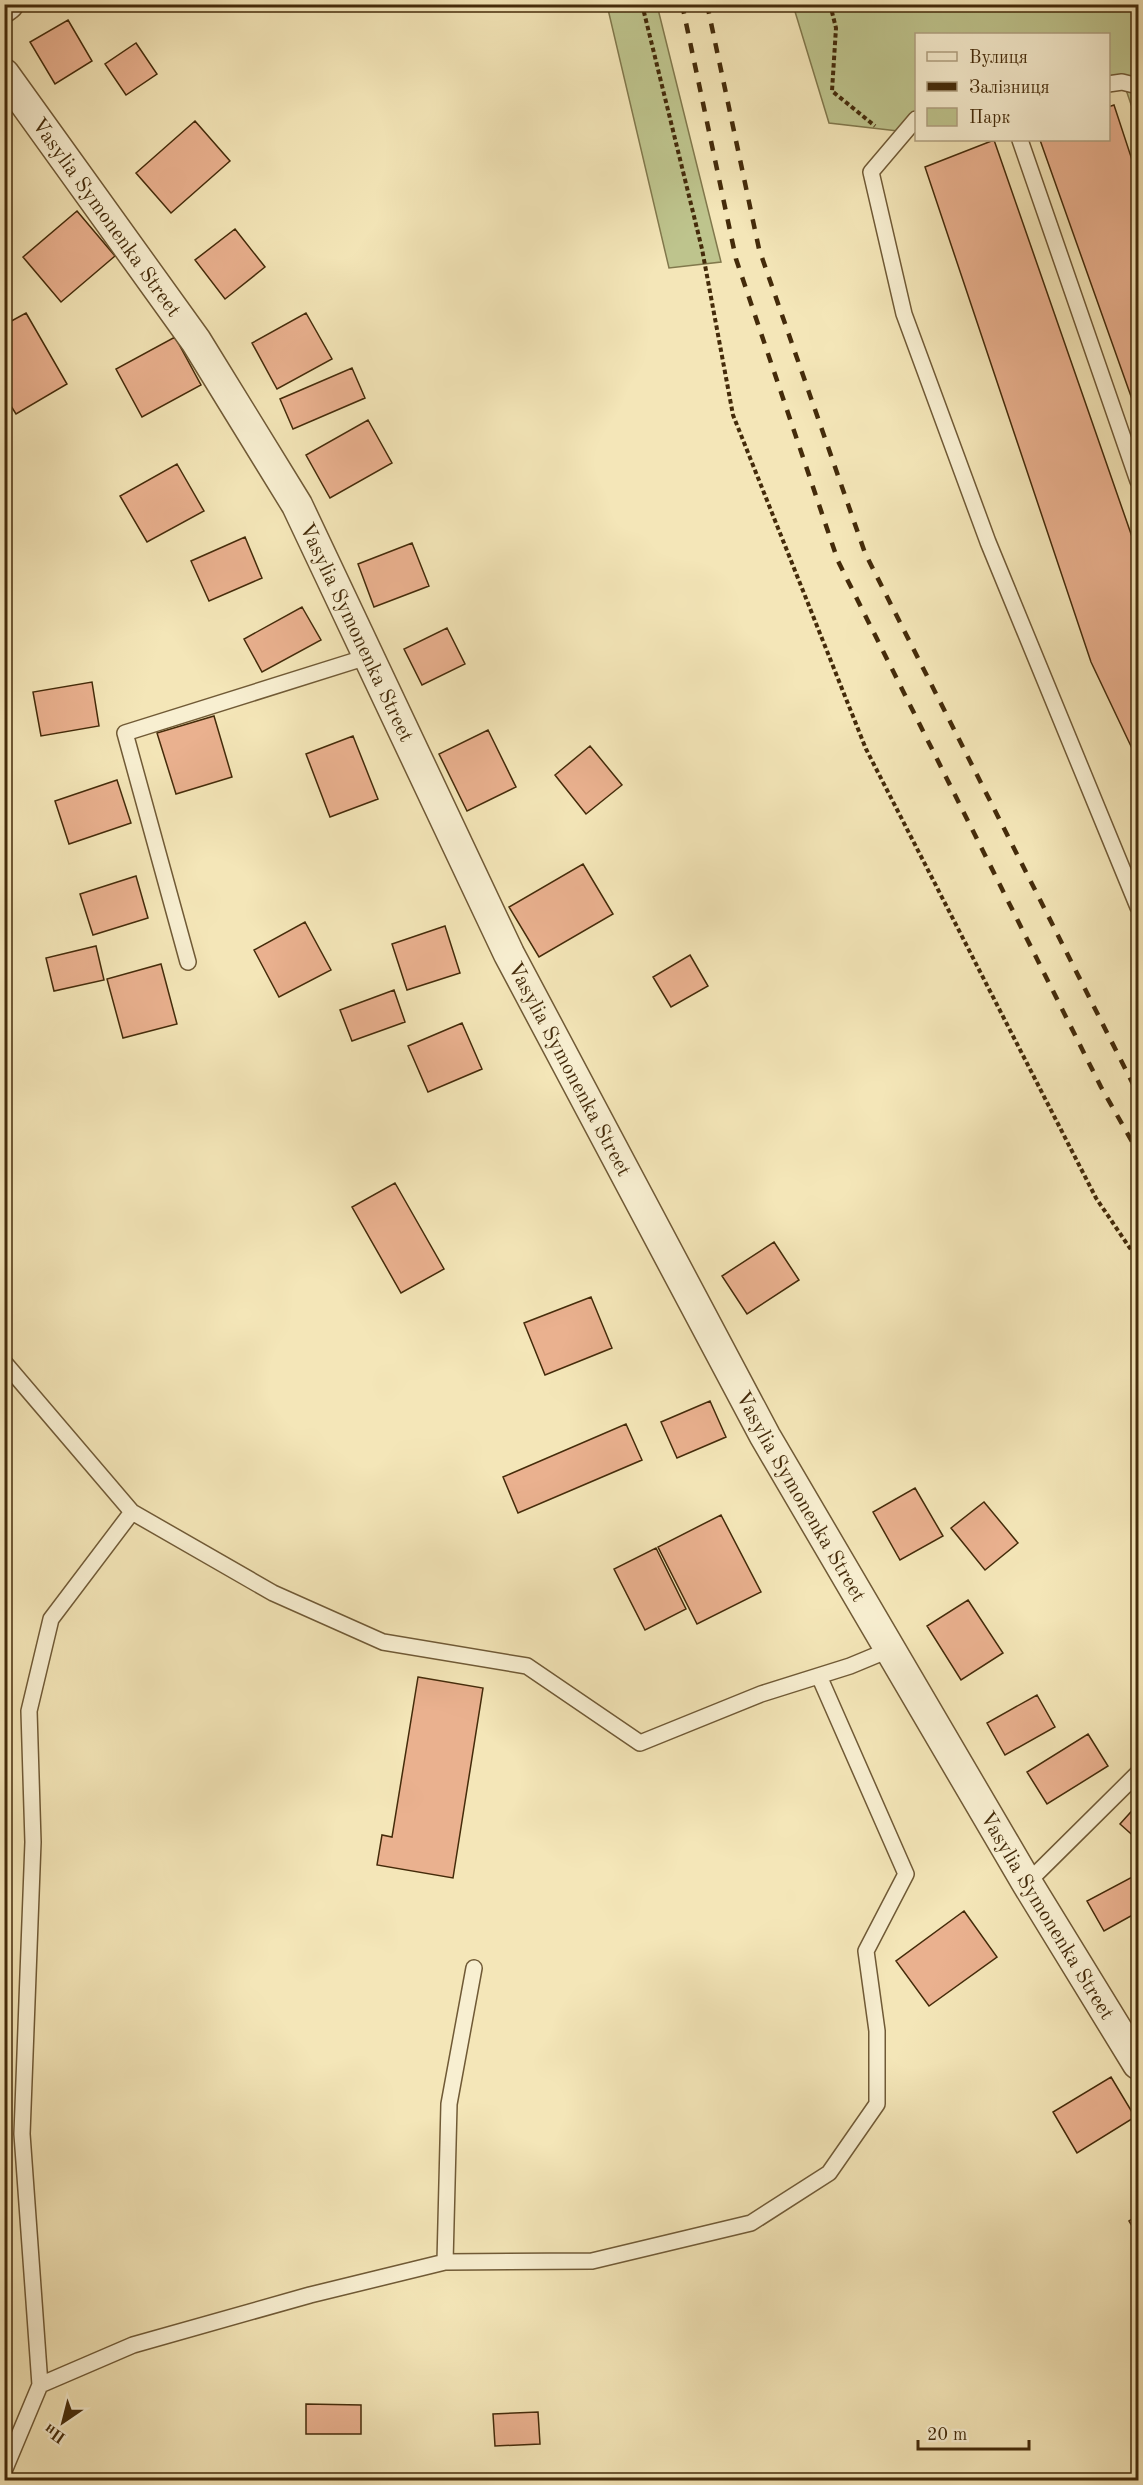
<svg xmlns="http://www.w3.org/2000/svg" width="1143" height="2485" font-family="'Old Standard TT',serif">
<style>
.green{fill:#bec48d;stroke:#81784c;stroke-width:1.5}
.building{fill:#eab18f;stroke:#442b0a;stroke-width:1.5}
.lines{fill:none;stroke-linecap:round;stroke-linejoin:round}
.service-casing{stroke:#705a36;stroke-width:18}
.minor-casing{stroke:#705a36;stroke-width:33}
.path{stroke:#442b0a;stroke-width:4;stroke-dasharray:4.5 3;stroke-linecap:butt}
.service{stroke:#f8efd1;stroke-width:15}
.minor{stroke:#f8efd1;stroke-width:30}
.rail{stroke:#442b0a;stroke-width:4.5;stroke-dasharray:10 10;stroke-linecap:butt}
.labels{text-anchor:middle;stroke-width:4.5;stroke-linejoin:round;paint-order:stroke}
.street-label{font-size:21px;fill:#442b0a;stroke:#f8efd1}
</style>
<rect width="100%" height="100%" fill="#f4e6b8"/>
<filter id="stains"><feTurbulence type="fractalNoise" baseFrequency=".00333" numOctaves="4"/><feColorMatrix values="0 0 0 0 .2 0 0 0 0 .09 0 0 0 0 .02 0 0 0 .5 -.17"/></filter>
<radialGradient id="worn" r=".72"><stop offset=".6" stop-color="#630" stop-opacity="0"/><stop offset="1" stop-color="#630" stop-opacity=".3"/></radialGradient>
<path class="green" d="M607,5H657L721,262L669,268Z
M793,5H1138V125L1121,75L1109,77L1108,34H916V126L898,131L829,123Z"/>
<path class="building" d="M68,20L92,61L55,84L30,42Z
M136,43L157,74L126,95L105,64Z
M1114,105L1138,178V416L1040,140H1108V107Z
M195,121L230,161L171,213L136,173Z
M994,140L1138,554V761L1091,662L925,167Z
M77,211L115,256L61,302L23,257Z
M235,229L265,267L225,299L195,260Z
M26,313L67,384L16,414L4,395V325Z
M306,313L332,359L277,389L252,343Z
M175,337L201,385L142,417L116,369Z
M352,368L365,398L293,429L280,399Z
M368,420L392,463L330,498L306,455Z
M177,464L204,511L147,542L120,496Z
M245,537L262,578L209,601L191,561Z
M412,543L429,586L374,607L358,564Z
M302,607L321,640L262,672L244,639Z
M447,628L465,664L422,685L404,649Z
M92,682L99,726L41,736L33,692Z
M214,716L232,777L176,794L157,733Z
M488,730L516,787L467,811L439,754Z
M353,736L378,799L330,817L306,754Z
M590,746L622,785L586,814L555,775Z
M117,780L131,823L69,844L55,801Z
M583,864L613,914L539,957L509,907Z
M136,876L148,918L93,935L80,894Z
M305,922L331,970L279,997L254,950Z
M445,926L460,973L407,990L392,944Z
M96,946L104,980L54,991L46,958Z
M690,955L708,986L671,1007L653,977Z
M161,964L177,1024L123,1038L107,979Z
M394,990L405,1022L352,1041L340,1010Z
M462,1023L482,1069L428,1092L408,1046Z
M395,1183L444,1269L401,1293L352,1207Z
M774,1242L799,1280L747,1314L722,1276Z
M591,1297L612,1348L545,1375L524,1323Z
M710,1401L726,1437L677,1458L661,1422Z
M626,1424L642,1460L518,1513L503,1477Z
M915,1488L943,1536L900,1560L873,1512Z
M984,1502L1018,1543L985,1570L951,1528Z
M721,1515L761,1592L697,1624L658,1547Z
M656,1548L686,1609L645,1630L614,1569Z
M968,1600L1003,1653L961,1680L927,1626Z
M418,1677L483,1688L453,1878L377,1865L382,1835L392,1837Z
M1037,1695L1055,1727L1005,1755L987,1723Z
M1088,1734L1108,1766L1047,1804L1027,1772Z
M1138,1804V1840L1120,1824Z
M1136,1875L1138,1880V1912L1104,1931L1087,1901Z
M964,1911L997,1957L929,2006L896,1961Z
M1111,2077L1135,2117L1077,2153L1053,2112Z
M1138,2215V2236L1129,2221Z
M306,2404L361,2405V2434H306Z
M538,2412L540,2444L495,2446L493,2414Z"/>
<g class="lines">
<g class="service-casing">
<path id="service" d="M1108,84L1122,82L1138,86
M916,119L871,172L904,314L988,542L1138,907
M1020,140L1138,481
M188,962L125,733L370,656
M4,1362L132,1512L273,1593L383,1642L527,1666L640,1743L761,1694L850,1666L891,1649
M1027,1883L1138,1773
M445,2262L449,2104L474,1968
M40,2385L133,2345L310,2295L445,2262L592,2261L751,2223L829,2173L877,2104V2031L866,1951L906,1874L819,1676
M4,2471L40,2385L22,2134L33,1842L29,1711L51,1619L132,1512"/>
</g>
<g class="minor-casing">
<g id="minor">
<path d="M4,7L8,4"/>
<path id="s1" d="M4,74L196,341L297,505L509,954L765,1436L1027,1883L1138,2064"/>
</g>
</g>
<path class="path" d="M642,4L702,249L733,415L866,749L1096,1198L1138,1260
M830,4L836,28L832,91L875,126"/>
<use href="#service" class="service"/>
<use href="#minor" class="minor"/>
<path class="rail" d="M682,4L736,259L838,561L1101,1087L1138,1152
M707,4L759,249L865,553L1138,1094"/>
</g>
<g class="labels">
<g class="street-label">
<text dy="7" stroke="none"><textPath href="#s1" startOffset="176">Vasylia Symonenka Street</textPath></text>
<text dy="7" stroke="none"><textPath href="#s1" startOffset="662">Vasylia Symonenka Street</textPath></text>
<text dy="7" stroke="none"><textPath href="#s1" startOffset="1148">Vasylia Symonenka Street</textPath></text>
<text dy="7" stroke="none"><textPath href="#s1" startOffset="1634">Vasylia Symonenka Street</textPath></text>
<text dy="7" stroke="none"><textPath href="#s1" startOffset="2120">Vasylia Symonenka Street</textPath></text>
</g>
</g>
<rect width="1143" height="2485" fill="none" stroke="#f4e6b8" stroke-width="24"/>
<rect x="6" y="6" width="1131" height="2473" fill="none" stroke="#442b0a" stroke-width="3"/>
<rect x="12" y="12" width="1119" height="2461" fill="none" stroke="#442b0a" stroke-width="1.5"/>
<rect x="915" y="33" width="195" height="108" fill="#f8efd1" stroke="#b0a181" stroke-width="1.5"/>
<rect x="927" y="52" width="30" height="9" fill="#f8efd1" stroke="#b0a181" stroke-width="1.5"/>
<text x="969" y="63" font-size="18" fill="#442b0a">Вулиця</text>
<rect x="927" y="82" width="30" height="9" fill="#442b0a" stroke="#b0a181" stroke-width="1.5"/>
<text x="969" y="93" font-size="18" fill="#442b0a">Залізниця</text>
<rect x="927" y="108" width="30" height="18" fill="#bec48d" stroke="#b0a181" stroke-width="1.5"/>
<text x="969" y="123" font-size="18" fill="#442b0a">Парк</text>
<g transform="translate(63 2422) rotate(215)" stroke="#f8efd1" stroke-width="4.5" paint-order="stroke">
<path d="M0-4.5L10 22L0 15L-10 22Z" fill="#442b0a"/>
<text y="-9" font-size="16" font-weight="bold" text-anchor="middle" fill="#442b0a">Пн</text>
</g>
<path d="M918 2440v9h111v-9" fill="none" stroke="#442b0a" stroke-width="3"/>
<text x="927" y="2440" font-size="18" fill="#442b0a" stroke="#f8efd1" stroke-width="4.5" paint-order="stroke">20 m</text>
<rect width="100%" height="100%" filter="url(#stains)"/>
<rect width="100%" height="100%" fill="url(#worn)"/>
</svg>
